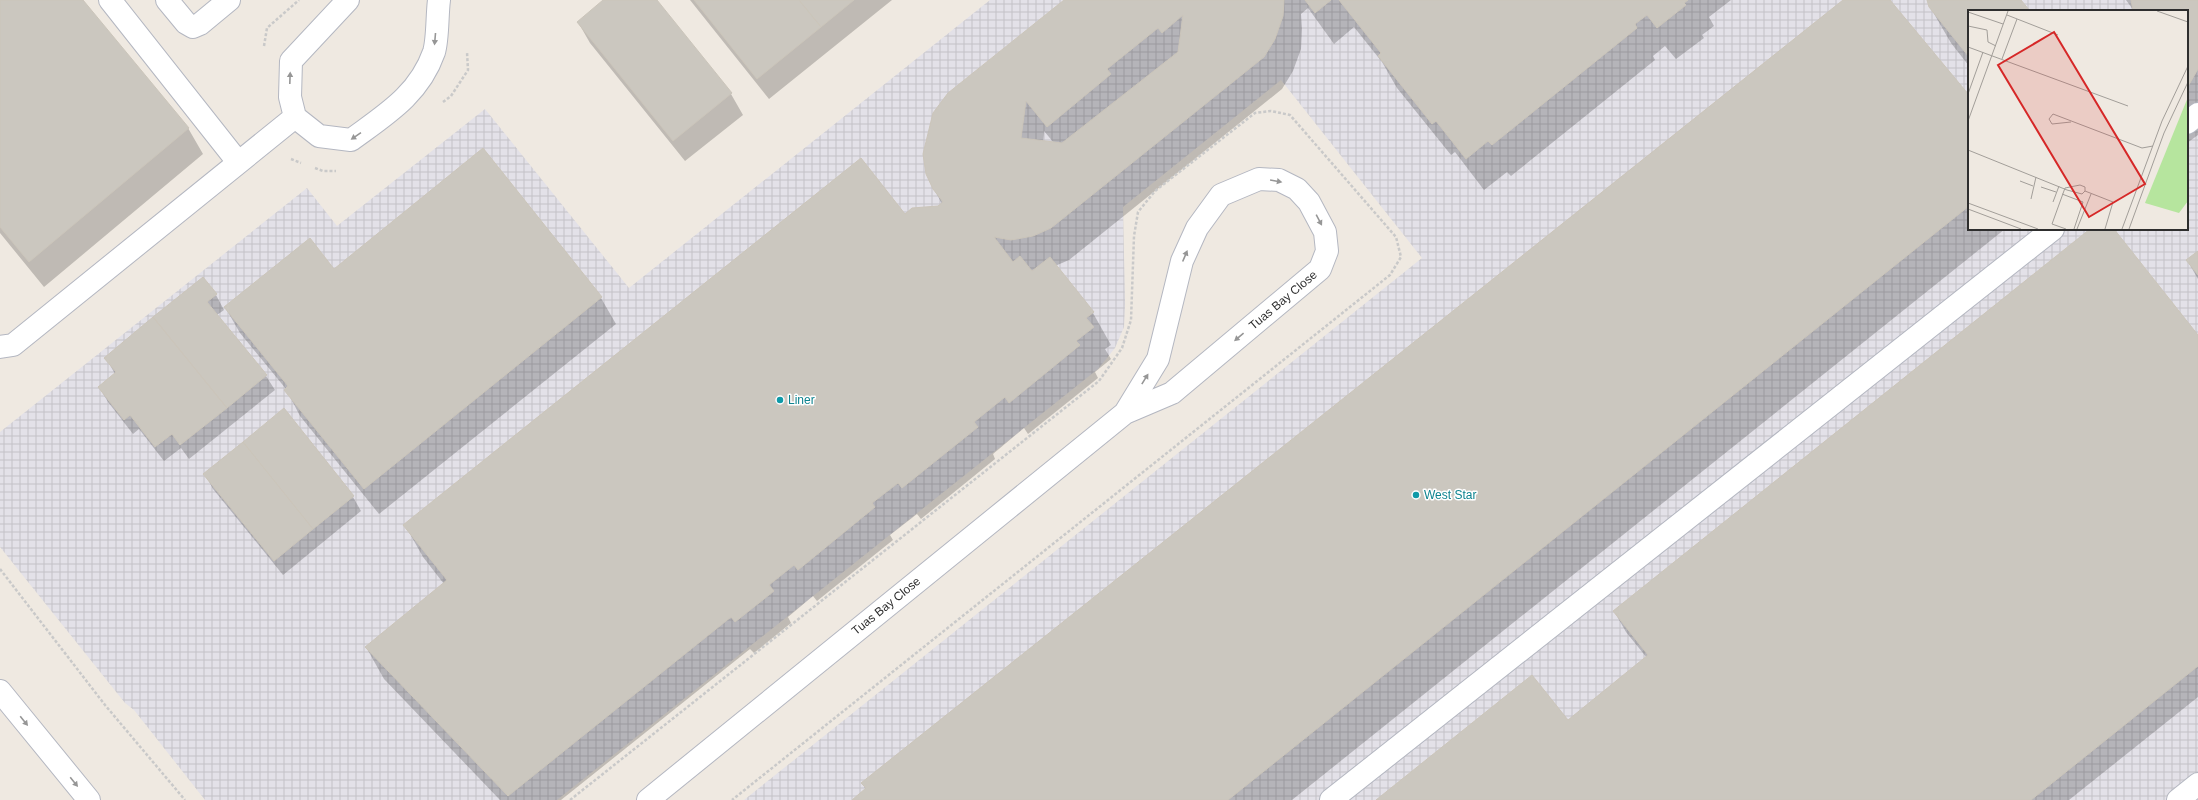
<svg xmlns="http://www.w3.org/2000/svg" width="2198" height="800" font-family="Helvetica,sans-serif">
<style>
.industrial{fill:url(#industrial-grid);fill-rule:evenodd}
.shadow{fill:#0003;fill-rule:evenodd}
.building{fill:#cbc7bf;stroke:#cbc5ba;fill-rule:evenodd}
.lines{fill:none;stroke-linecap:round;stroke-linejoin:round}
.minor-casing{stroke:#b4b7c1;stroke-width:24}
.path{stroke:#c9c9c9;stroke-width:2.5;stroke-dasharray:3 2;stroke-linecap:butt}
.minor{stroke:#fff;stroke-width:22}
.oneway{fill:#969696}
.culture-dot{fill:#0f9aa8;stroke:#fff;stroke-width:1.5}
.labels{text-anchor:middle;stroke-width:3;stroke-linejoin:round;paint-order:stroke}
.street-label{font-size:12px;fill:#2e2e2e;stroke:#fff}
.culture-label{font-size:12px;fill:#0d838f;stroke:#fff;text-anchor:start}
.inset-road{fill:none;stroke:#a29e99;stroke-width:1}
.view{fill:#d62828;fill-opacity:0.15;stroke:#d62828;stroke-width:2}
.inset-edge{fill:none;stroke:#2e2e2e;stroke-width:2}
</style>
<defs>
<pattern id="industrial-grid" width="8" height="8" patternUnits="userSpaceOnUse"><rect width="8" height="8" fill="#e3e1e8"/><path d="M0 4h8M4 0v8" fill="none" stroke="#c3c1c7"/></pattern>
</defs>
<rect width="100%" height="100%" fill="#efe9e1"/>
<path class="industrial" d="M990,0H2198V800H744L1422,258L1281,80L1123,207L1125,304L1124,327L1115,348L1098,369L557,800H205L134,710L125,703L0,547V432L307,188L337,226L485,109L629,288ZM1969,11H2187V229H1969Z"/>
<path class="shadow" d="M0,0H82L188,128L203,154L44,287L0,233Z
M605,0H655L731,94L743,115L685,161L590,43L578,22Z
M690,0H892L769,99Z
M1065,0H1731L1709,17L1714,26L1702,35L1704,38L1676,59L1665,46L1653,56L1655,60L1511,176L1507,172L1484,190L1455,152L1451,155L1397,88L1382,62L1354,27L1334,44L1308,8L1301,14L1302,29L1301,49L1293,71L1282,89L1069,260L1055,266L1093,313L1111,345L1105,349L1111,359L1095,372L1098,378L1028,434L1024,428L993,454L995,459L921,519L917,514L890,535L893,540L817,601L813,596L788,617L791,623L754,653L750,649L561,800H500L384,679L366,647L444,584L423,557L405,525L905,215L938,207L942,204L934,189ZM1044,131L1054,143L1043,142Z
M1844,0H1889L1969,96V229H2005L1292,800H853L866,790L862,783Z
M1928,0H2020L2029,11H1969V66L1951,43L1930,7Z
M2126,0H2198V135L2187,143V11H2134Z
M483,150L601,298L616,324L379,514L300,416L286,389L240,333L225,307L334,270Z
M2091,229H2113L2198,336V697L2069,800H1378L1568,721L1647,658L1626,632L1614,611Z
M2198,252V279L2187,260Z
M216,295L224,310L217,315L266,376L275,390L189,459L181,448L164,461L139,429L133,434L108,402L99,387L115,374L106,358Z
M205,474L353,497L361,511L283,575L213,489Z"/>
<path class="building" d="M0,0H83L189,128L29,262L0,227Z
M603,0H657L732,93L673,141L577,22Z
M694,0H799L821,27L757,79Z
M799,0H854L821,27Z
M1064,0H1284L1283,16L1275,39L1264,57L1051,228L1033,236L1011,240L994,237L1013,262L1020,256L1032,271L1050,257L1094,312L1086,318L1094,327L1076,341L1080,345L1009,403L1005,397L974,422L978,427L902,488L898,483L872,503L875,507L798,570L794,565L769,585L774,591L735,622L731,617L508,796L365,647L447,580L403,525L861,158L905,214L912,208L938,206L943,202L933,189L926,174L923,154L933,113L948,93ZM1183,15L1178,52L1062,143L1021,138L1026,101L1047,127L1111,74L1107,69L1158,28L1162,33Z
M1305,0H1331L1315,13Z
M1339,0H1688L1684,3L1686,5L1657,28L1647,15L1635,24L1637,28L1492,145L1488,141L1466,159L1436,121L1432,124L1378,56L1381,53Z
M1843,0H1890L1969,95V206L1228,800H852L866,788L861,783Z
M1927,0H2021L2030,11H1969V57L1929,7Z
M2131,0H2198V69L2187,88V11H2133Z
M483,148L602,297L364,489L284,390L288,386L224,307L310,238L334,269Z
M2090,229H2114L2198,335V666L2031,800H1376L1532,675L1568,720L1648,655L1613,611Z
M2198,251V275L2186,260Z
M203,277L217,294L207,302L267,375L227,408L153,317Z
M153,317L227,408L180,445L172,434L155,447L130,415L124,420L98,387L116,372L104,358Z
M284,408L354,496L313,529L243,442Z
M243,442L313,529L274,561L203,474Z"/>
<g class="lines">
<g class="minor-casing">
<path id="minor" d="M110,0L238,162
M167,0L186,23L193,27L200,24L229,0
M348,0L291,61L290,97L295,117L319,136L351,140C385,115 419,95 434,52C438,39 437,15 439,0
M2187,123L2198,114
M0,347L13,345L295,117
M0,691L89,800
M648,800L1125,413L1172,393L1320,269L1327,251L1325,232L1309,202L1297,189L1279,180L1259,179L1221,195L1197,228L1182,261L1158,359L1125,413
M1331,800L2053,229
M2178,800L2198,784"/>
</g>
<path class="path" d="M264,46L267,28L299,0
M443,102L451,96L468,70L467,52
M291,159L301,163
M315,168L323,171H336
M0,569L105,705L185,800
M570,800L1099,381L1122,348L1131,320L1134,236L1138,212L1155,191L1255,113L1271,111L1290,115L1396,237L1401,257L1390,275L732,800"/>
<use href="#minor" class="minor"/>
</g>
<defs><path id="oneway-solid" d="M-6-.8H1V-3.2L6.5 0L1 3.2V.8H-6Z"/></defs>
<g class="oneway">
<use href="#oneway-solid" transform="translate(435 39) rotate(95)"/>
<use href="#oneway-solid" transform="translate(290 78) rotate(-88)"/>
<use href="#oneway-solid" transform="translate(356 136) rotate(146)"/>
<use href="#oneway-solid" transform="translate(1276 181) rotate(10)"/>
<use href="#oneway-solid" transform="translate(1319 220) rotate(62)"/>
<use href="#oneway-solid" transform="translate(1185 256) rotate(-67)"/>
<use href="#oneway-solid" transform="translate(1239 337) rotate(140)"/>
<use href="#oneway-solid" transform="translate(1145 379) rotate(-58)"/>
<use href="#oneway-solid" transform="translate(24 721) rotate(51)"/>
<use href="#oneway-solid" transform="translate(74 782) rotate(51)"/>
</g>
<g class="culture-dot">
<circle cx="780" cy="400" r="4"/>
<circle cx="1416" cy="495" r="4"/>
</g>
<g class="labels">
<g class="street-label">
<text transform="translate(1283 300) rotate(-40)" y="4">Tuas Bay Close</text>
<text transform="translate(886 606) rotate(-39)" y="4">Tuas Bay Close</text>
</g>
<g class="culture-label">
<text x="788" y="404">Liner</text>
<text x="1424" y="499">West Star</text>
</g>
</g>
<g transform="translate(1968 10)">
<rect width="220" height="220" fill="#efe9e1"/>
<path d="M220,87V191L211,203L177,193Z" fill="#b6e59e"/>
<path class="inset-road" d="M189,1L220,12M0,2L35,14M39,5L90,25M0,16L19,20L20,32L28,36M0,37L160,96M34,49L49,9M0,84L15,42M0,111L40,1M103,112L84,114L81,109L85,104L174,138L185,136M0,140L99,180L114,184L117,181M52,171L65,176M73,177L88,182M97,178L84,214L98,219M97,178L112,175L117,177V181M117,181L145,192L137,219M94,184L115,192L106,219M63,189L68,167M85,192L91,176M0,193L70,219M0,199L53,219M109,219L123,184M154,219L194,111L220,56M161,219L196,123L220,72"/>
<path class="view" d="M86,22L177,174L121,207L30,55Z"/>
<rect width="220" height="220" class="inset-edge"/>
</g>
</svg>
